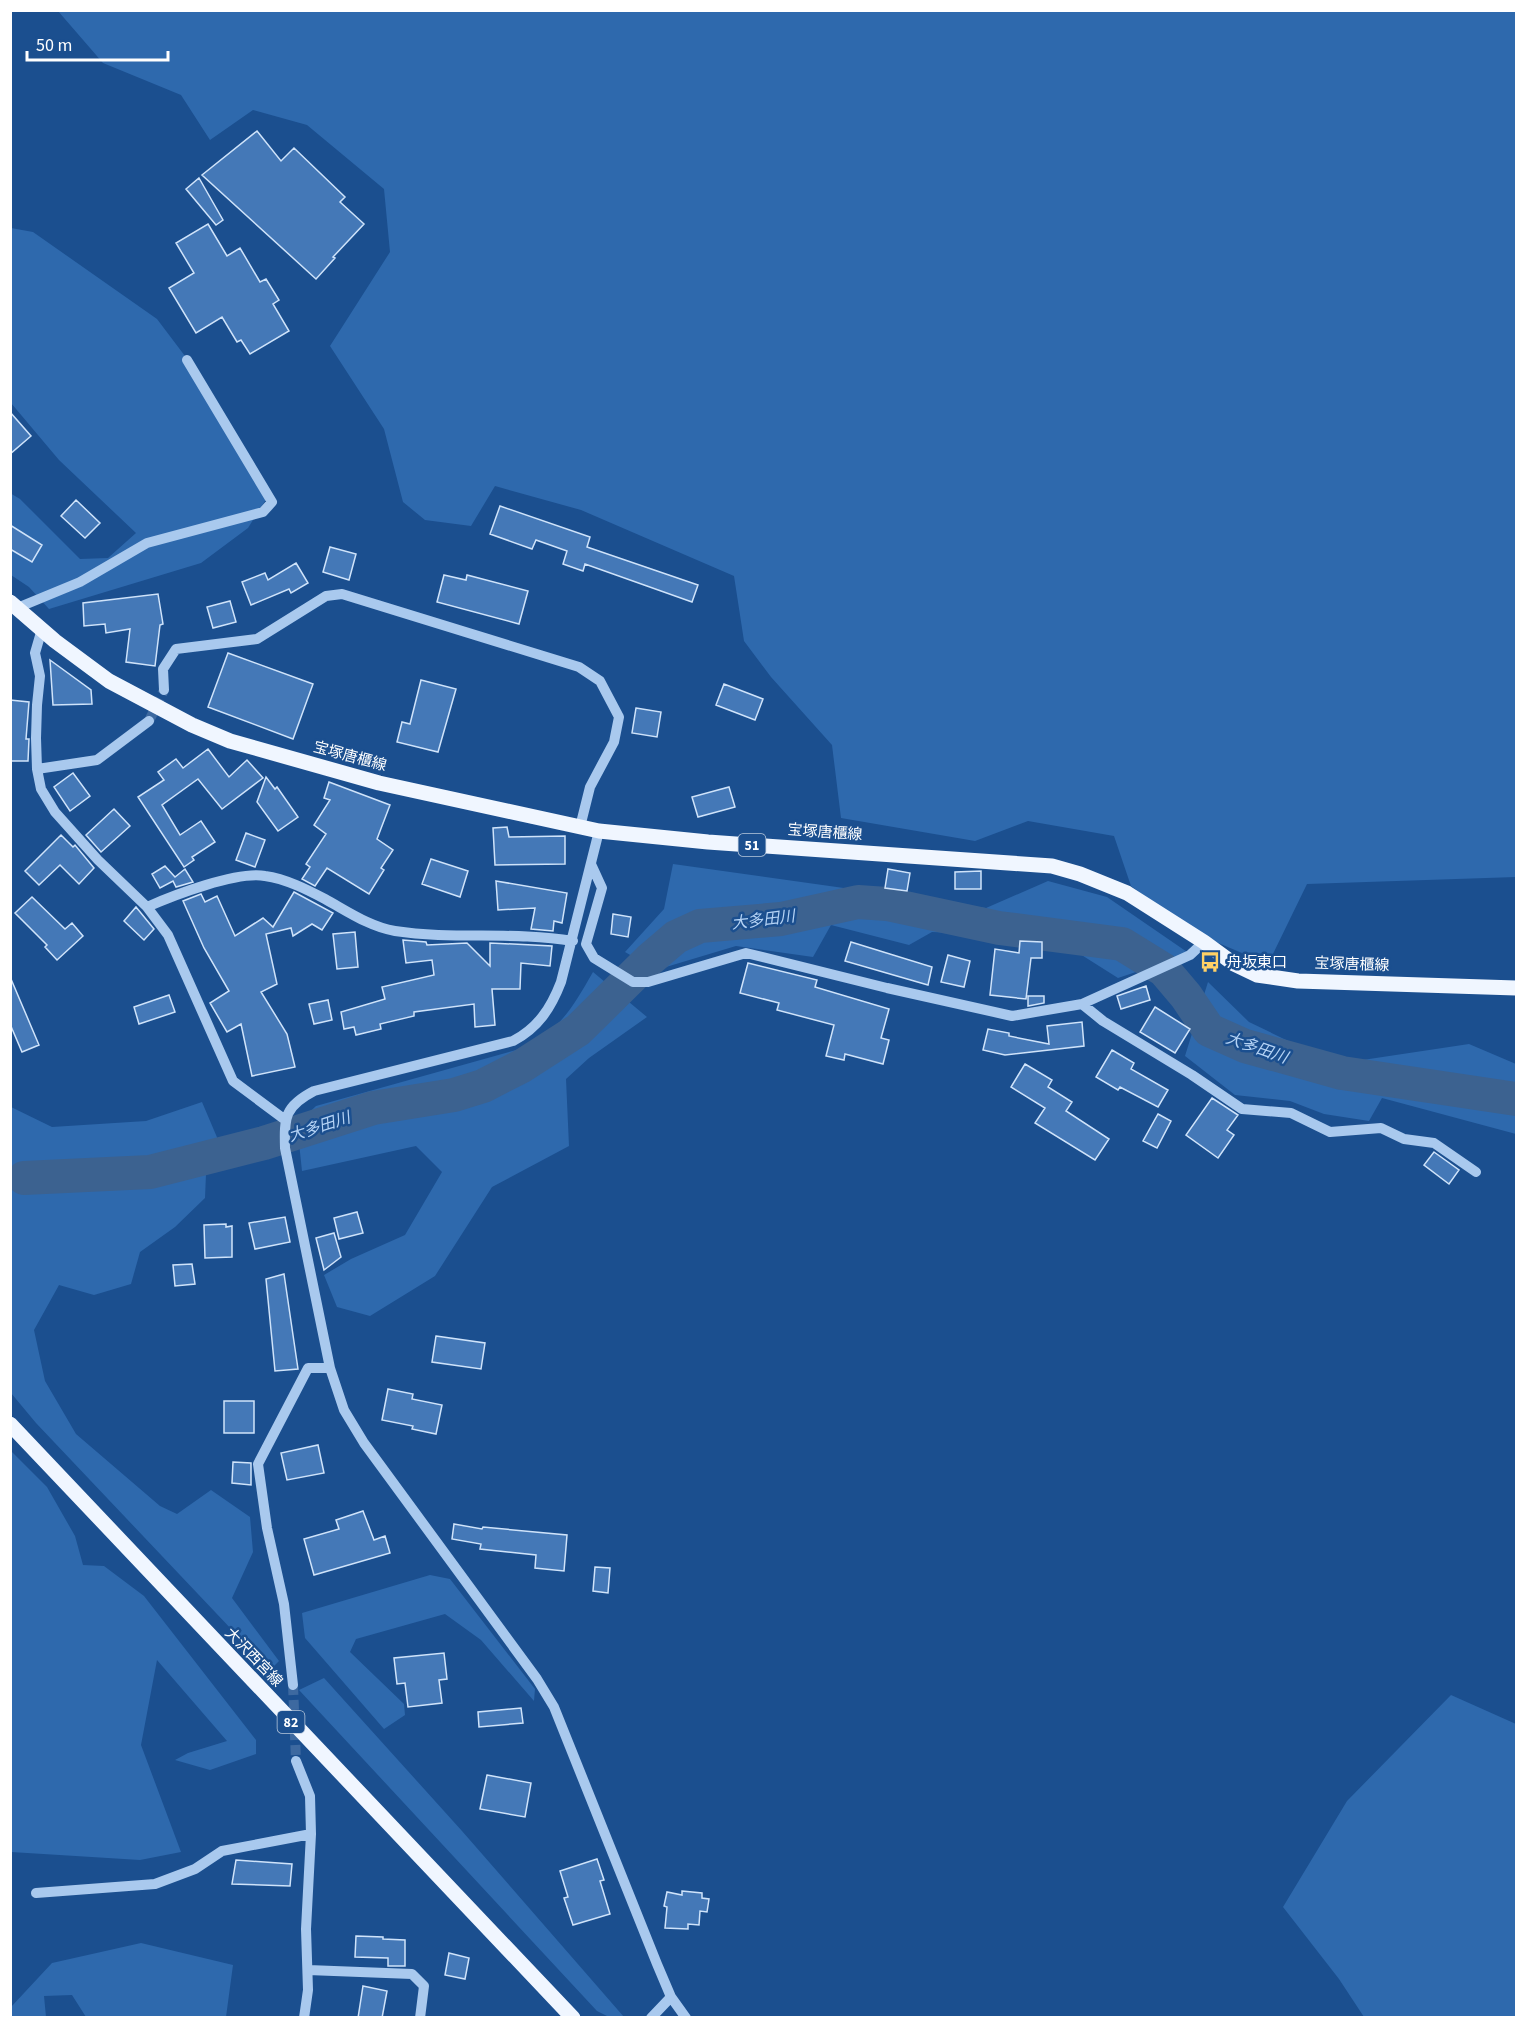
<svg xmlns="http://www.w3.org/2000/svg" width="1527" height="2028" font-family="'Source Sans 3','Noto Sans JP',sans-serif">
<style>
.green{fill:#2e69ad}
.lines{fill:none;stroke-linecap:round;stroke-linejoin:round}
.river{stroke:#3c6290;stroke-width:34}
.building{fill:#4478b7;stroke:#cfe3fa;stroke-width:1.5}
.minor-tunnel{stroke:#3d69a0;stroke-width:10;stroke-dasharray:10 5;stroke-linecap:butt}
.minor{stroke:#a9c9ee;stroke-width:10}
.major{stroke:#f0f6ff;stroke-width:15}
.labels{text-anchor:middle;stroke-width:5;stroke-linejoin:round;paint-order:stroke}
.shield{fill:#1b4f8f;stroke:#bbcadd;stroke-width:1.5}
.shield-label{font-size:14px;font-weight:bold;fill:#fff}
.street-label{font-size:15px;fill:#fff;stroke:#1b4f8f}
.poi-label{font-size:15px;fill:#fff;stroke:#1b4f8f;text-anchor:start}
.water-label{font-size:16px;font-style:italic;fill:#b5d3f5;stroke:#1b4f8f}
</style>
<rect width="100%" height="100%" fill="#1b4f8f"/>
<path class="green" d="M58,11H1516V877L1307,884L1268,964L1197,934L1131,886L1114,836L1028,821L975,841L841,818L832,745L771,677L744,641L734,576L581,510L495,486L471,526L425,520L403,502L384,429L330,346L390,252L384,189L307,125L253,110L210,140L181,95L103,63Z
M11,228L33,232L157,319L191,364L270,493L248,528L201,563L49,609L29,587L11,575L10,493L20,499L80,559L108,558L136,533L59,460L11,403Z
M673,864L986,908L1048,881L1107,897L1190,954L1118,978L1080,954L1062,939L997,932L980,934L932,932L909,945L831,925L813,957L736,946L656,970L625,952L664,909Z
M593,972L647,1017L589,1058L566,1079L569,1146L492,1187L435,1276L370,1316L337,1307L324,1275L351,1259L405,1235L442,1172L416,1146L302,1171L297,1124L316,1106L534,1045C565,1021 574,1005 593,972Z
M1208,982L1249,1022L1336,1064L1469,1044L1516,1064V1134L1382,1098L1369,1121L1324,1114L1290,1101L1235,1095L1185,1056Z
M202,1102L219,1142L206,1174L205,1198L175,1227L140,1252L131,1284L94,1295L59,1285L34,1330L45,1381L76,1434L160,1506L177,1514L211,1490L250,1517L253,1552L232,1598L279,1661L270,1670L36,1423L11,1393V1107L52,1127L146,1121Z
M10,1450L47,1487L75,1536L83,1565L104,1566L144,1596L256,1740V1754L210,1770L175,1760L188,1753L227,1741L157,1660L141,1745L181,1852L140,1860L11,1852Z
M430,1575L450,1579L535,1689L534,1701L481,1640L445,1614L356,1639L350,1652L404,1704L405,1715L384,1729L305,1638L302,1613Z
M324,1678L462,1831L624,2017H609L597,2011L299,1690Z
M1451,1695L1516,1724V2017H1364L1339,1979L1283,1907L1347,1801Z
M141,1943L233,1965L226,2017H86L72,1995L44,1996L46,2017H11V2007L52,1963Z"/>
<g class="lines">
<path class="river" d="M24,1178L150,1172L264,1143L373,1108L454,1095L483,1086L522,1066L578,1030L649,960L676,937L700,926L781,919L858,902L887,904L999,928L1122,944L1164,970L1186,996L1209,1030L1245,1046L1342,1073L1516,1099"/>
</g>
<path class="building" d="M257,131L281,161L294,148L345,197L340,202L364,224L333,257L335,258L316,279L202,175Z
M199,178L223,220L216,225L186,189Z
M208,224L227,256L240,248L260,282L266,279L279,300L273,304L289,331L250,354L241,340L237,342L222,317L196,333L169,288L194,273L176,243Z
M10,412L31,436L10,454Z
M76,500L100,523L85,538L61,516Z
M500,506L590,537L587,547L698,585L692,602L585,564L583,571L563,564L567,551L536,540L532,549L490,534Z
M10,525L42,545L32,562L10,549Z
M330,547L356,554L349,580L323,572Z
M296,563L308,583L291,593L289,589L251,605L242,582L265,573L268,580Z
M444,575L466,580L467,575L528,591L519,624L437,602Z
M158,594L163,624L160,625L155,666L126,662L130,629L106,633L105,624L84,626L83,603Z
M230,601L236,622L213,628L207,607Z
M228,653L313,684L293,739L208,707Z
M50,660L91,690L92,704L53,705Z
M421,680L456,689L438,752L397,742L402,722L410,724Z
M724,684L763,699L755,720L716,705Z
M10,700L29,702L26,739H29L28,761H10Z
M636,708L661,712L657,737L632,733Z
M208,749L229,777L247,760L263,778L222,809L198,779L162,805L180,835L201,821L215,842L192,857L194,860L184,867L138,797L164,780L158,772L176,759L183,768Z
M73,773L90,796L70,811L54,787Z
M266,777L275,789L277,787L298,817L278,831L257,802Z
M329,782L390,805L377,839L393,850L381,868L384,870L369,894L327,868L315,886L302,879L310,867L306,864L326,834L314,825L330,800L324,798Z
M729,787L735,807L698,817L692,797Z
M114,809L130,826L101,852L86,835Z
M507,827L509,837L565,836V864L495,865L493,828Z
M246,833L265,840L255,867L236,860Z
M61,835L73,847L75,845L94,868L79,884L60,865L39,885L25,871Z
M431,859L468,871L460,897L422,884Z
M165,866L175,877L185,869L193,882L176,887L173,881L160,888L152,874Z
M888,869L910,873L907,891L885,888Z
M981,871V889H955V872Z
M496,881L567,893L562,923L554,921L553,931L531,929L535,908L498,910Z
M294,892L333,913L322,930L312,924L293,936L291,928L266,934L277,984L261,992L287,1034L295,1067L252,1076L241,1024L227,1032L210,1003L229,991L204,948L183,901L201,894L205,902L217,896L235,936L263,918L273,927Z
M32,897L65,929L72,923L83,936L57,960L45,947L47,945L15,913Z
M136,907L154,929L144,940L124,921Z
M613,914L631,917L628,937L611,934Z
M355,932L358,967L337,969L333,934Z
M403,940L426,942L427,945L467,943L490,966V943L552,946L550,966L521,963L520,989H492L495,1025L475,1027L474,1004L414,1012V1016L380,1024L381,1029L356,1035L354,1027L344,1029L341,1012L385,999L382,987L434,975L432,960L406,963Z
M1020,941L1042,942V958H1031L1026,999L990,995L995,949L1019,953Z
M851,942L932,967L928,985L845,961Z
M948,955L970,961L964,987L941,982Z
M748,963L817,980L815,987L889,1009L881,1038L889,1040L883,1064L845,1054L844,1060L826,1056L834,1025L777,1010L779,1003L740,993Z
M11,979L39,1045L22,1052L10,1024Z
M1146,986L1150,1000L1121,1009L1117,996Z
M169,995L175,1012L139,1024L134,1007Z
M1028,996H1044V1003L1028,1006Z
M328,1000L332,1020L314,1024L309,1004Z
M1155,1007L1190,1029L1175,1053L1140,1032Z
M1082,1022L1084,1046L1005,1055L983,1050L988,1029L1009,1033V1036L1049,1044L1047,1026Z
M1112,1050L1134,1063L1131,1069L1168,1090L1158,1107L1120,1087L1118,1090L1096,1077Z
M1025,1064L1052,1080L1048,1087L1072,1102L1066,1111L1109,1139L1095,1160L1035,1123L1045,1108L1011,1087Z
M1212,1098L1238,1115L1227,1130L1234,1135L1218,1158L1186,1135Z
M1158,1114L1171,1121L1157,1148L1143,1141Z
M1434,1152L1459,1170L1449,1184L1424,1165Z
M357,1212L363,1233L339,1239L334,1218Z
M285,1217L290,1242L255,1249L249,1223Z
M226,1224V1227L232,1226V1257L205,1258L204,1225Z
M334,1233L341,1257L324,1270L316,1238Z
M192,1264L195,1284L175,1286L173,1265Z
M284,1274L298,1369L275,1371L266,1279Z
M436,1336L485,1343L481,1369L432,1362Z
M388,1389L413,1394L412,1399L442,1405L436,1434L412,1429L413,1426L382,1420Z
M224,1401H254V1433H224Z
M318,1445L324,1473L287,1480L281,1453Z
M233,1462L251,1463V1485L232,1483Z
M363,1511L374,1540L385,1536L390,1553L314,1575L304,1539L339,1529L336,1520Z
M454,1524L482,1529L483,1527L567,1535L564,1571L535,1568L536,1555L480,1549L481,1544L452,1539Z
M595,1567L610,1568L608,1593L593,1591Z
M444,1653L447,1679L439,1680L442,1703L408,1707L405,1683L397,1684L394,1658Z
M521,1708L523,1723L479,1727L478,1712Z
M487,1775L531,1783L525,1817L480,1809Z
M597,1859L604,1880L600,1881L610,1914L573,1925L564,1898L568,1897L560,1871Z
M236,1860L292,1864L290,1886L232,1884Z
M682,1891L702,1893V1898L709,1899L707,1912L700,1911L699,1925L688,1924V1929L665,1928L667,1907L664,1906L667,1892L682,1895Z
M356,1936L383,1937V1939L405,1940V1966H388V1958L355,1957Z
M449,1953L469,1958L465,1979L445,1975Z
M363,1986L387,1991L382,2018H358Z"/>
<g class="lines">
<path class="minor-tunnel" d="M149,721L164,690
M293,1685L296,1761"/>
<path class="minor" d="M17,608L80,582L147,543L263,512L272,502L187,360
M42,629L35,653L40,676L37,705L36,738L37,769L41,789L55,812L98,860L147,907L168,935L233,1081L284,1119
M164,690L163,669L176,649L257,639L326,596L342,594L579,667L600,681L619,717L614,742L590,787L580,827
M37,769L97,760L149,721
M599,831L561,982C551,1008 538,1028 513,1041L314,1091C285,1106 284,1117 285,1148L330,1368L344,1410L364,1443L537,1679L554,1707L657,1964L671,1997L686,2018
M591,864L602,888L586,944L594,958L633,982H648L746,953L887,988L1012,1016L1082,1004L1103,1021L1192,1075L1242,1109L1291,1113L1330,1132L1381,1128L1404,1139L1434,1143L1476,1172
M147,907C174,895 237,871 265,876C286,879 306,889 325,899C347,911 370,927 395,931C454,940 514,931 573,941
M1082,1004L1190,955L1204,942
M293,1685L284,1604L267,1528L258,1464L308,1368H330
M296,1761L310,1796L311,1834L306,1929L308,1990L304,2018
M36,1893L155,1884L195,1869L222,1851L311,1834
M308,1970L412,1974L424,1986L420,2018
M651,2018L671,1997"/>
<path class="major" d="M10,602L55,641L109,681L192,725L230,741L379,783L599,831L708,842L1052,866L1080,874L1127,893L1204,942L1234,964L1257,975L1298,981L1516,988
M10,1424L573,2018"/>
</g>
<defs>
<g id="bus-bare" transform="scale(1.62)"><path d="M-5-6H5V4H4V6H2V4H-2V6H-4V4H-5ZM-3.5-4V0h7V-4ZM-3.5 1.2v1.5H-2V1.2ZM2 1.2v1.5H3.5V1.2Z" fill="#ffd166" stroke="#1b4f8f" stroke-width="2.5" paint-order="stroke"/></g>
</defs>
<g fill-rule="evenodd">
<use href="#bus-bare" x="1210" y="962"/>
</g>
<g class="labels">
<g class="shield">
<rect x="738.5" y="834" width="27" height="22" rx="4.5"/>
<rect x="277.5" y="1711" width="27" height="22" rx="4.5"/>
</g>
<g class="shield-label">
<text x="752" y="850">51</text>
<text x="291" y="1727">82</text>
</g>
<g class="street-label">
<text transform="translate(350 756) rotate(15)" y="5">宝塚唐櫃線</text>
<text transform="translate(825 832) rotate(4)" y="5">宝塚唐櫃線</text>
<text transform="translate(1352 964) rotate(2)" y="5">宝塚唐櫃線</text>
<text transform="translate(254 1657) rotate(46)" y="5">大沢西宮線</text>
</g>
<g class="poi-label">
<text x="1227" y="967">舟坂東口</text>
</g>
<g class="water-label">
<text transform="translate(763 919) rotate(-7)" y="6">大多田川</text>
<text transform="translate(1257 1047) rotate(19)" y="6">大多田川</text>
<text transform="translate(319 1126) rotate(-18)" y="6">大多田川</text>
</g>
</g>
<rect width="1527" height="2028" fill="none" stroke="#ffffff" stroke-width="24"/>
<path d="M27 51v9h141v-9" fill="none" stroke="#ffffff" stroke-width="3"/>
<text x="36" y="51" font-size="18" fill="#ffffff" stroke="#1b4f8f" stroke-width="4.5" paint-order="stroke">50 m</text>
</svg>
